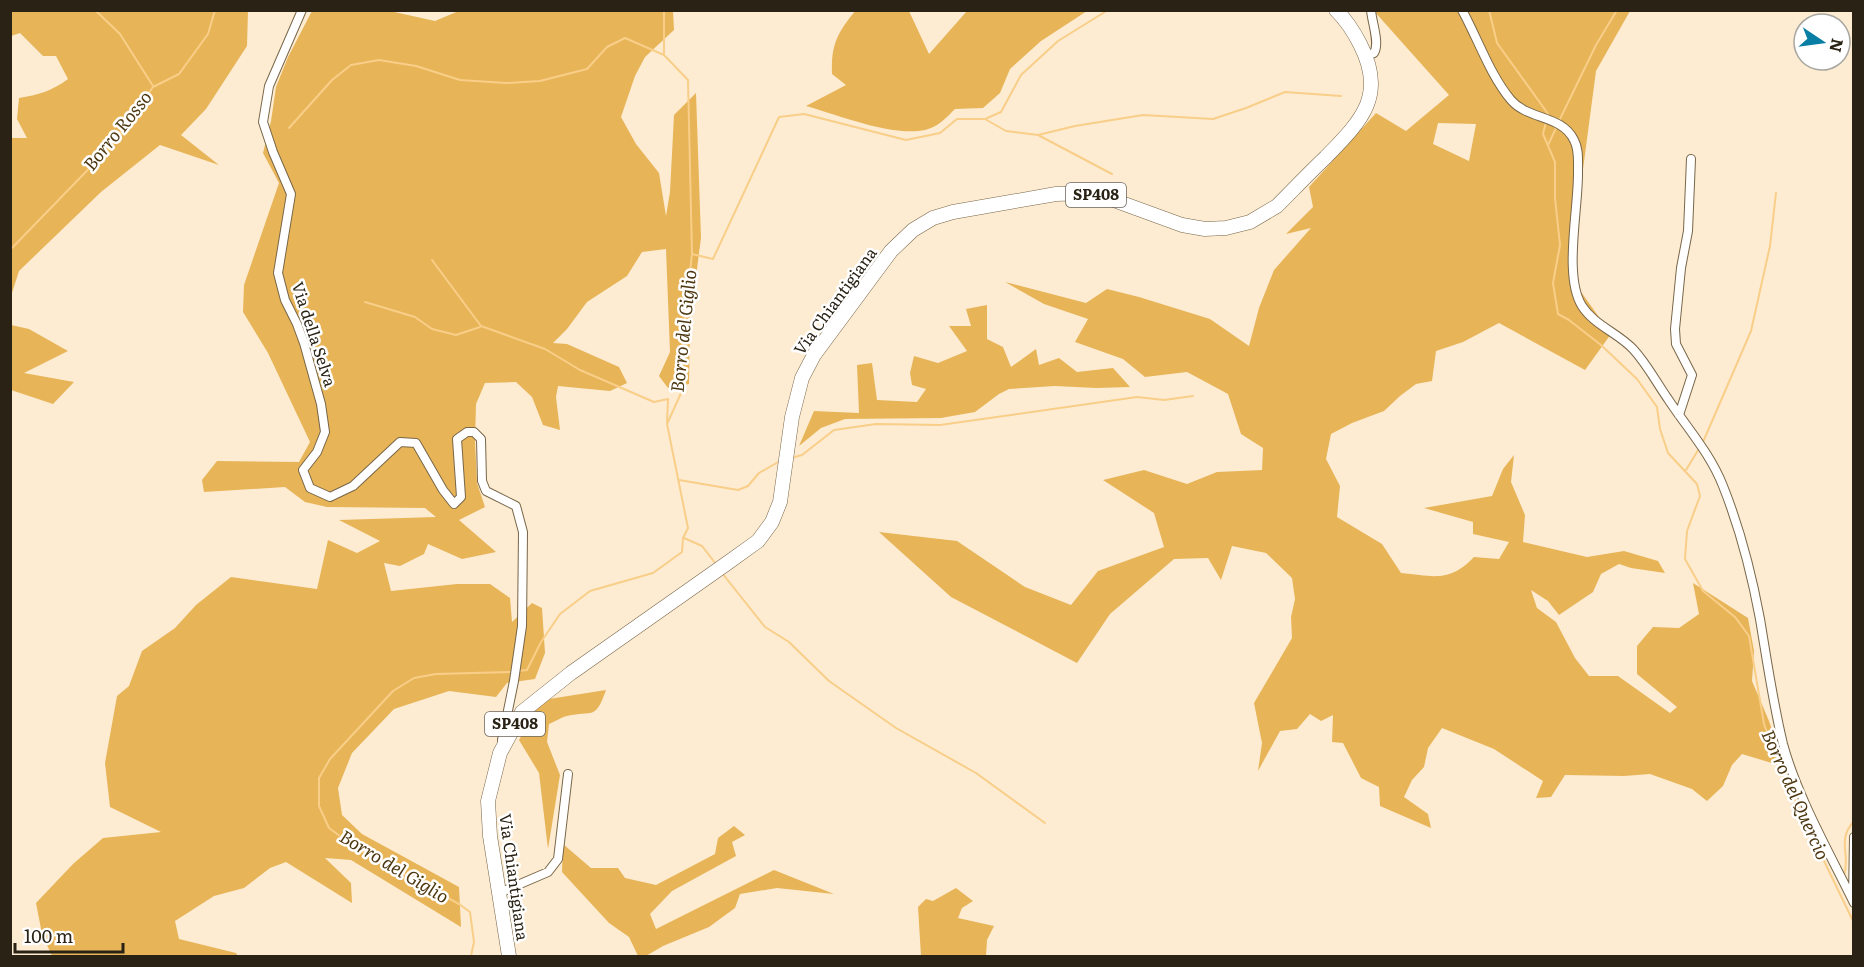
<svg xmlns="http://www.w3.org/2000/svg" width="1864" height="967" font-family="Literata,serif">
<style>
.forest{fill:#e8b458;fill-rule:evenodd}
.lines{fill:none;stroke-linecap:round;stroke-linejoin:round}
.stream{stroke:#f8ce88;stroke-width:2}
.minor-casing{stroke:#786648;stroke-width:10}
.primary-casing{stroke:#786648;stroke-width:15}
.minor{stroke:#fff;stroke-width:8}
.primary{stroke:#fff;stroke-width:14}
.labels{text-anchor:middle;stroke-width:5;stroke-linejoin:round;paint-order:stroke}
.shield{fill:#fff;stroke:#69645b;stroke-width:1.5}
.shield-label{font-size:15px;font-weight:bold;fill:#292215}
.street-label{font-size:16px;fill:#292215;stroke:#fff}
.water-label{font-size:18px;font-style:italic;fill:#4e3811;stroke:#fff}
</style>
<rect width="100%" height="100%" fill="#fdecd2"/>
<path class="forest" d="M11,10L248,11L247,46L206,109L181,135L219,165L160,145L101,192L19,271L11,296V138H27L17,119L19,98C38,95 52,91 68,79L56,56H43L20,33L11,36Z
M461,10L673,11L674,30L645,57L635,76L621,117L636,144L659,173L666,216L670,192L674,115L696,93L701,238L690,323L689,384L668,388L659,376L670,352L666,249L642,252L627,276L587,302L567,329L553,343L567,344L619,367L627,383L610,391L558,386L556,397L560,430L543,425L532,397L516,382L485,383L476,404L475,442L477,483L485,507L459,520L496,552L462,559L428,544L424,554L400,566L384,563L391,591L457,584H490L510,598L512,622L532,603L542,608L545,653L535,679L507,683L496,697L449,691L394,709L352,753L338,788L342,815L362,834L459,887L461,927L351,860L325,858L351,883L352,903L286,862L270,868L244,888L214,896L175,921L179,939L236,953L238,956H52L42,934L36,903L73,864L103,838L161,832L110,807L105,763L117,696L129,686L142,651L175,628L196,605L231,577L317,589L328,540L357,553L380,541L339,520L436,517L425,508L327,507L305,502L285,487L204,492L202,480L217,461L299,462L310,442L268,353L243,312L244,285L279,183L263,153L271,121L276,87L288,57L312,11H390L435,21Z
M856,10L909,11L929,54L967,11H1087L1041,41L1010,69L1000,93L983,108L955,109C946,118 938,127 925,130C892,137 838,115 806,106L846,85L832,74C831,45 837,33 856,10Z
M1374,11H1630L1596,71L1569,275L1611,334L1585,370L1499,323L1463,342L1436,351L1432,381L1416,384L1400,396L1384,411L1352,423L1331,434L1326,459L1340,486L1337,517L1382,544L1401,573C1434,576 1449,583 1474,557L1499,559L1509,542L1473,534V522L1424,508L1492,496L1503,469L1514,455L1511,482L1525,515L1523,542L1587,557L1624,551L1658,561L1665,573L1631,568L1619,564L1601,574L1593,592L1559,615L1548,601L1531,590L1537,608L1556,622L1575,658L1589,676H1618L1670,713L1677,707L1637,674V646L1653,627L1679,628L1699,614L1693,583L1748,618L1754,651L1752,681L1769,721L1785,767L1742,754L1732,765L1723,786L1707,801L1692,789L1650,774L1624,776L1565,775L1551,797L1536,798L1543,781L1494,749L1442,728L1428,748L1424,767L1412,780L1404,797L1428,814L1431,828L1380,806L1379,787L1361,778L1343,743L1332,742L1333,715L1321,721L1310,714L1297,729L1280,731L1258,771L1262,743L1254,703L1292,638L1291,617L1295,599L1292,578L1266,553L1232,546L1221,580L1208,558L1174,559L1110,614L1077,663L951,597L879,532L957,541L1025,587L1071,605L1098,571L1164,547L1154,513L1103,480L1144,470L1187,484L1217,472L1262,470L1263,448L1241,434L1228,394L1187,372L1145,377L1123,359L1075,342L1088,319L1044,304L1005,282L1086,303L1107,289L1139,297L1210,319L1249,346L1259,308L1274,270L1311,228L1286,234L1313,207L1309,187L1376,113L1406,131L1449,95ZM1438,123L1476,124L1469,161L1433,144Z
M987,305V339L1003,347L1011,367L1036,349L1039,365L1059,358L1077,372L1113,368L1130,387L1096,388L1055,386L1009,389L999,394L975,412L941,418L845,419L821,428L799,446L814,411L859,413L857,365L872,363L877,400L917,402L926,389L912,385L910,373L914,356L938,363L967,351L949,326H971L966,309Z
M11,325L29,329L68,351L24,373L74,382L53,404L11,390Z
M606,690C595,721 593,710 567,716C561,717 555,722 549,724L547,742L560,775L548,849L539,773L519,740L536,710L549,699Z
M734,826L745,835L732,842L736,856L672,891L650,914L656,929L774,870L834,894L777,888L740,894L735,908L709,927L663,946L646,956H638L629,937L609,923L562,872L563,844L591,868H618L625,878L656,885L715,854L718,838Z
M956,888L973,901L962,908L958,918L994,926L987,940L986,956H921L918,907L926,899L933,901Z"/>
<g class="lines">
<path class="stream" d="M95,10L120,34L153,86
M1489,10L1497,43L1541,104L1548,114L1547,116
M985,119L1001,112L1021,75L1058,41L1108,10
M1559,121L1596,45L1617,10
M1546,122L1543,134L1555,162V198L1560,245L1553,283L1558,314L1569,320L1601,345L1637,379L1657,407L1660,429L1668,453L1697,484L1700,496L1687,531L1685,559L1703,591L1735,617L1749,636L1764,724L1783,776L1854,923
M289,128L332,80L351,65L379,60L416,66L460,80L506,83L540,81L587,69L607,47L625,38L664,55
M1038,135L1112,174
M1548,145L1557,126
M10,250L108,149L153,87L179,74L208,34L215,10
M692,254L713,259L779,117L804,114L906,140L940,133L957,119H985L1006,131L1038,135L1075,126L1143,115L1213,119L1246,108L1285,92L1341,96
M432,260L481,326L545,349L580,370L654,402L668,399L667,422
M365,302L415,317L432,329L456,335L480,327
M1703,442L1751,331L1770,246L1776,193
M791,458L802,455L834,430L876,424L940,425L1137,397L1164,400L1193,396
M1686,470L1700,447
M679,480L738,490L748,486L759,473L780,461
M684,538L702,546L716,564
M722,573L765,627L789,642L829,681L896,728L976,773L1045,823
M518,671L527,670L541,642L560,614L590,591L653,573L682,552L683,538L688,528L667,424L682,391L683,335L692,254L688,80L664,55V10
M1844,875C1851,854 1836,841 1854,821
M207,956H211
M471,956L474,942L470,912L459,904L355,847L329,828L319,806V778L330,759L393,691L414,678L436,674L512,672"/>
<g class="minor-casing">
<path id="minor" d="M302,10L269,86L263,122L273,152L291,194L278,273L285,300L297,324L304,343L321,404L325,432L317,452L303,470L310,488L330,497L353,486L400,442L416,443L443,490L454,504L461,497L457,439L467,432H474L481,439L482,481L486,491L516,506L523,532L522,626L514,681L502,740
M1462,10C1478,39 1490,75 1511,100C1528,120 1562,115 1574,140C1579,149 1578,160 1578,170C1579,207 1563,276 1582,306C1594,325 1618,333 1633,349C1647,364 1656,382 1668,399C1687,428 1710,453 1723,486C1739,526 1752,576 1760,619C1767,661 1773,703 1783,744C1797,796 1830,854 1854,903
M1366,56L1374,53C1380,43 1372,23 1371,10
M1679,415L1692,375L1676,344L1675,329L1681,268L1688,231L1691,159
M499,893L548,872L558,859L568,774
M1853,898L1854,837"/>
</g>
<g class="primary-casing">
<path id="primary" d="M509,956L490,836L488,801L500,753L522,712L571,673L726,564L758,541L772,522L780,502L792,417L802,378L814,355L891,251L913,230L933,218L953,212L1056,194L1088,193L1108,198L1182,225L1205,229L1226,228L1250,222L1277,206C1293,190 1309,173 1326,157C1361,121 1387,96 1360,44C1354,32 1346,20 1336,10"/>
</g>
<use href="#minor" class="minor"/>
<use href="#primary" class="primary"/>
</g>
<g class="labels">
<g class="shield">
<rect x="1066" y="183" width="60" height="24" rx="4.5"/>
<rect x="485" y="712" width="60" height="24" rx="4.5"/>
</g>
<g class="shield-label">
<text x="1096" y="200">SP408</text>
<text x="515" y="729">SP408</text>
</g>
<g class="street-label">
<text transform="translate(835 301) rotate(-54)" y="6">Via Chiantigiana</text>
<text transform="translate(314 334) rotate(72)" y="6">Via della Selva</text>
<text transform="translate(514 877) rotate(82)" y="6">Via Chiantigiana</text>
</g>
<g class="water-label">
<text transform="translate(118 131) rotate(-51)" y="6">Borro Rosso</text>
<text transform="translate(684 331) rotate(-84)" y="6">Borro del Giglio</text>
<text transform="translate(1795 795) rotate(66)" y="6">Borro del Quercio</text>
<text transform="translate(394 867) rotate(31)" y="6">Borro del Giglio</text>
</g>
</g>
<rect width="1864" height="967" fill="none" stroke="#292215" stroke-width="24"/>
<g transform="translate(1822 42) rotate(103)"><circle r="28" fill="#ffffff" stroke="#a9a7a1" stroke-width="1.5"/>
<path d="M0-4.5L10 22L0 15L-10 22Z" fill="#097ea5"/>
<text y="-9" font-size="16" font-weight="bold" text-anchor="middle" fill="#292215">N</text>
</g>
<path d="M15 943v9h108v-9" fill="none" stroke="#292215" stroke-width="3"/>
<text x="24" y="943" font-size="18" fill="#292215" stroke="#ffffff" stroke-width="4.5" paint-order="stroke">100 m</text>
</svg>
